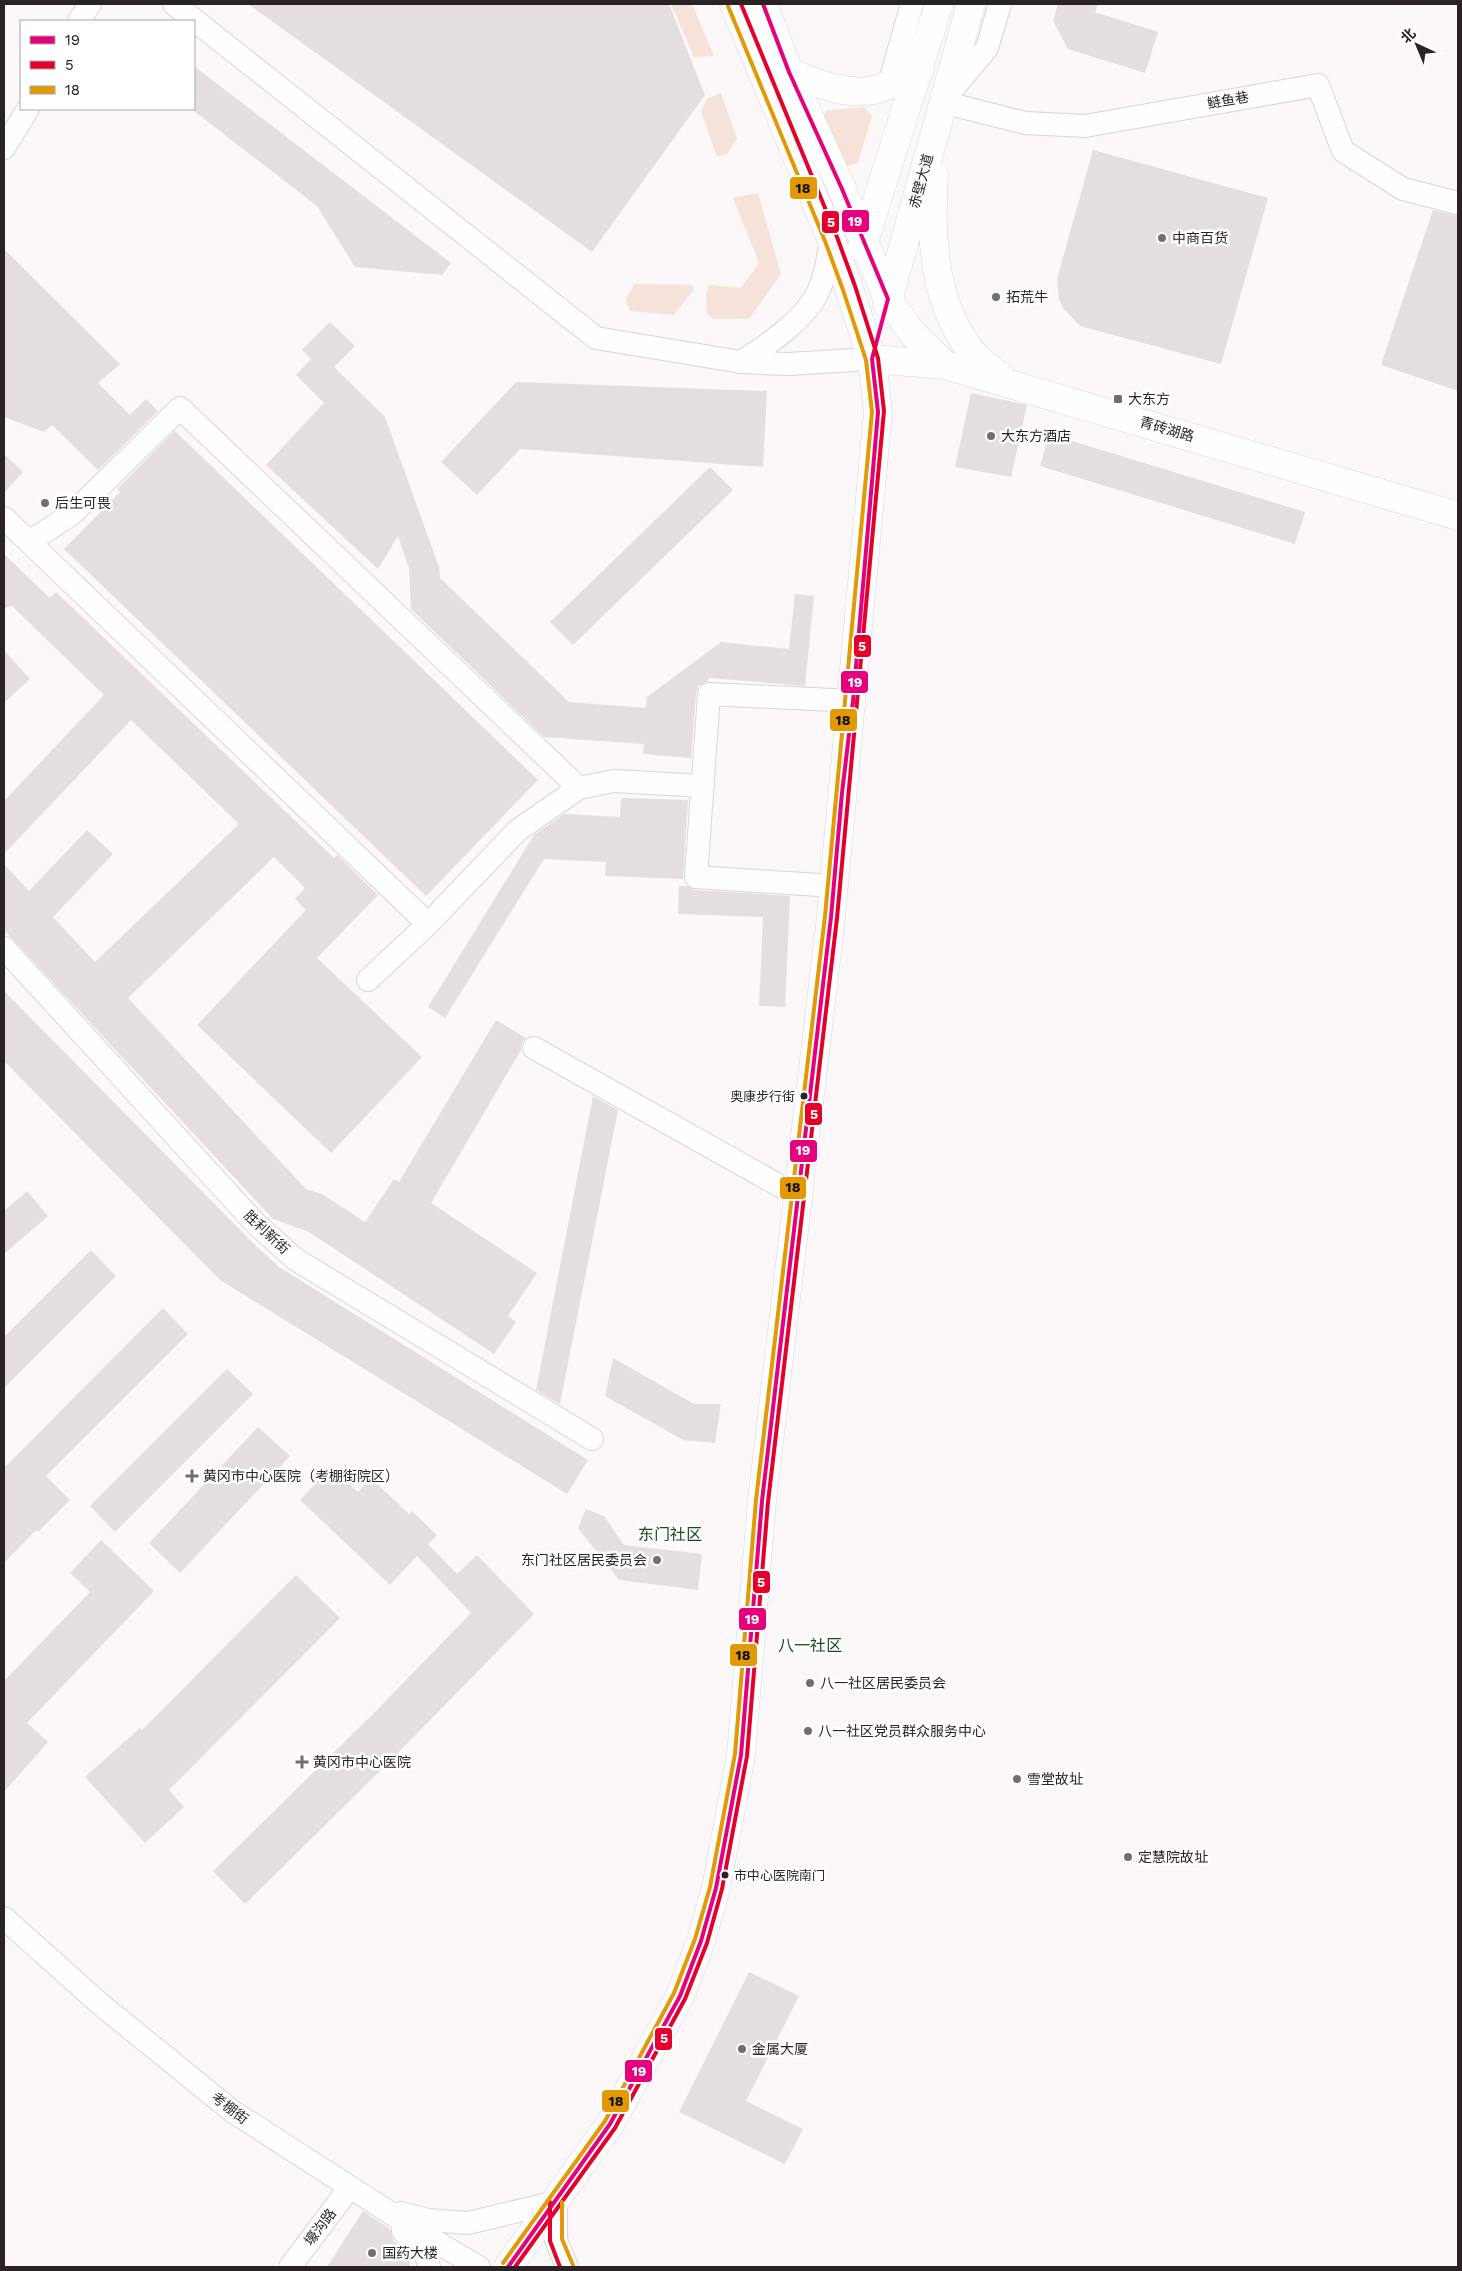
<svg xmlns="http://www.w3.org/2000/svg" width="1462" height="2271" font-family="'Work Sans','Noto Sans SC',sans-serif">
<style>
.green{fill:#f6e2d8}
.building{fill:#e5dede}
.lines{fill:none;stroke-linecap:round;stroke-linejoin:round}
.minor-casing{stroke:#dad4d7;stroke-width:24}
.major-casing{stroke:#dad4d7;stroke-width:29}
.minor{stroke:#fffefe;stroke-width:22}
.major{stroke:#fffefe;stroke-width:28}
.bus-1-casing{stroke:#fff;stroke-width:8}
.bus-2-casing{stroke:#fff;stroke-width:8}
.bus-3-casing{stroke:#fff;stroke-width:8}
.bus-1{stroke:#e5007d;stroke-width:4}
.bus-2{stroke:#e4002b;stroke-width:4}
.bus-3{stroke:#e39904;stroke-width:4}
.poi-dot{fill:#746d70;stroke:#fff;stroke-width:2}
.bus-dot{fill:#2b2226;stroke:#fff;stroke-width:2}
.labels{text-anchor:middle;stroke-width:5;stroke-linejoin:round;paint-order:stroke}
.bus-label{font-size:13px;fill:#2b2226;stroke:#fff;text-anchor:end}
.street-label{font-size:14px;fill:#2b2226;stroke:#fff}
.poi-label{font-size:14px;fill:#2b2226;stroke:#fff;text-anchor:start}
.quarter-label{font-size:16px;fill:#154e1c;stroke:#fff}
.line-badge{stroke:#fff;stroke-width:2}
.badge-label{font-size:14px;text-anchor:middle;font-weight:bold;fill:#fff}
.pale-badge-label{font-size:14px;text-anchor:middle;font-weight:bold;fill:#111}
</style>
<rect width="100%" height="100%" fill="#fcf7f9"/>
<path class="green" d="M671,4H692L714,56L694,57Z
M721,93L737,139L727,154L717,157L701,111L708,98Z
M864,107L872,116L858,163L842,167L823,119L826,111Z
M758,193L781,274L749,319H713L707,313L706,295L709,285L741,288L759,263L733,198Z
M634,284L693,285V291L674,315L630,311L626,300Z"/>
<path class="building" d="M248,4H669L705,95L592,252Z
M1058,4H1098L1095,12L1158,32L1145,73L1068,49L1053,21Z
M194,66L451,263L442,275L355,267L317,206L194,111Z
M1093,150L1268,198L1221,364L1080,326L1063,308L1059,299L1057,279Z
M1433,210L1458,216V391L1381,365Z
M4,249L120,364L98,383L130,415L146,399L158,411L98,470L52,425L44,432L4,417Z
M330,322L355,346L334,367L385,417L439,567L440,578L569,702L646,708L647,697L721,642L789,649L795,594L814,596L805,686L709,678L708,681L698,686L696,693L691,758L643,754L644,744L544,737L411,609L409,568L398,536L378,569L266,465L324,403L296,375L311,359L302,350Z
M516,382L767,391L763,467L520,449L477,495L441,462Z
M971,393L1027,405L1011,477L955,467Z
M175,431L538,780L426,896L64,549L120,492L117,489Z
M1049,434L1305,512L1295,544L1040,466Z
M4,454L23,472L4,493Z
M710,467L733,490L573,645L550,622Z
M4,554L50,598L56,592L334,858L337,855L378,895L317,958L422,1057L331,1153L197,1025L306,910L295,899L305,888L274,857L128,998L306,1189L322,1194L365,1222L394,1179L399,1182L496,1020L526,1038L522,1042L521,1050L431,1203L537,1273L508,1316L516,1322L494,1354L309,1232L273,1219L4,930V864L29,891L87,830L113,854L53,917L95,962L239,824L131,720L4,854V801L104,695L12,606L4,608Z
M4,650L30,679L4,703Z
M621,798L688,800L683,879L605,876L606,862L544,859L445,1018L428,1007L534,835L564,814L620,817Z
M679,886H687L695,890L790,896L785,1007L759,1006L763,917L678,914Z
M4,991L255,1245L279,1267L588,1460L567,1494L220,1280L4,1061Z
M593,1096L618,1110L560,1404L536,1390Z
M27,1191L48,1216L4,1254V1211Z
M91,1250L116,1276L4,1388V1337Z
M163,1308L188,1334L46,1476L70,1500L38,1532L36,1530L4,1563V1468Z
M613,1358L694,1404H721L715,1443L683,1440L605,1396Z
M227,1369L253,1394L115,1532L90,1506Z
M258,1427L290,1456L180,1573L149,1543Z
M331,1467L358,1492L371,1478L409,1514L412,1511L437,1535L428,1544L457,1574L477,1555L534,1614L388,1763L245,1904L213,1871L375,1712L471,1613L417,1556L390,1585L300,1500Z
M586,1509L604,1516L624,1545L702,1554L698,1590L619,1580L578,1528Z
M101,1540L154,1591L27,1723L48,1742L4,1792V1681L90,1592L70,1573Z
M296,1575L340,1618L169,1790L184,1807L145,1843L85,1777L140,1728L142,1730Z
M749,1972L799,1996L746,2101L803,2129L785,2164L679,2112Z
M363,2211L390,2229L393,2240L409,2256L410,2267H327Z"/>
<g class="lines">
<g class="minor-casing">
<path id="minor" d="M174,4L596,338L741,362L788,364L872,359
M1000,4L987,48L942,102L1025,123L1085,126L1318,85L1343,151L1403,189L1458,203
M79,21L90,4
M889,84L912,4
M4,148L28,109
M741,362C767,345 805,320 818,292C826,275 828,257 831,239
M4,518L428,924
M29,542L72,514L180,408L579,788
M834,886L696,877L709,694L853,701
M4,948L256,1224L295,1259L592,1439
M368,980L428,924L518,830L579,788L614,781L703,786
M534,1048L798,1196
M4,1918L99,2003L232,2111L426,2236L479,2267
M401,2213L428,2220L468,2223L556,2202V2240L567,2267
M403,2231L426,2255L429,2267
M290,2267L350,2187"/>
</g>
<g class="major-casing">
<path id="major" d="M763,4L789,72L842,189L888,299L912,333L945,365
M789,72C817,84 854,99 884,87C896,82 908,75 920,70
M934,175C930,237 933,309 977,358C984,365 993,371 1001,377
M862,248L939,4
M887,304L971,4
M872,359L945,365L1458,516
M508,2267L610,2124L680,1996L701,1941L716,1888L741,1755L762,1501L831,917L878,412L872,359L849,288L831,239L734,4"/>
</g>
<use href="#minor" class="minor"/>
<use href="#major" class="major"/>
<g class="bus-1-casing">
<path id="bus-1" d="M508,2267L610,2124L680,1996L701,1941L716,1888L741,1755L762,1501L831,917L842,793L853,701L878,412L872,359L888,299L842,189L789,72L763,4"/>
</g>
<g class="bus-2-casing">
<path id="bus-2" d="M550,2202V2241L560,2267
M515,2267L615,2128L685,1999L707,1943L722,1889L747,1756L768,1502L837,918L884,411L878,358L855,286L837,237L741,4"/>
</g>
<g class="bus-3-casing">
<path id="bus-3" d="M562,2202V2239L573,2265
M503,2263L605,2121L674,1993L695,1939L710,1887L735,1754L756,1500L825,916L872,412L866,360L843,290L825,241L728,6"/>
</g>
<use href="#bus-1" class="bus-1"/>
<use href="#bus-2" class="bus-2"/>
<use href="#bus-3" class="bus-3"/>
</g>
<g class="poi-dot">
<circle cx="1162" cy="238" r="5"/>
<circle cx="996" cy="297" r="5"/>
<rect x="1113" y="394" width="10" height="10" rx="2.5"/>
<circle cx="991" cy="436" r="5"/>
<circle cx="45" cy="503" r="5"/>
<path d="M189.5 1468.5h5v5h5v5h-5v5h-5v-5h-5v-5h5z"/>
<circle cx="657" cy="1560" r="5"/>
<circle cx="810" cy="1683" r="5"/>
<circle cx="808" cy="1731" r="5"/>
<path d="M299.5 1754.5h5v5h5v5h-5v5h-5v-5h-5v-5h5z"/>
<circle cx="1017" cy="1779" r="5"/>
<circle cx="1128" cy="1857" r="5"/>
<circle cx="742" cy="2049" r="5"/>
<circle cx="372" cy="2253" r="5"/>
</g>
<g class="bus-dot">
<circle cx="804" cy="1096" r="4.5"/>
<circle cx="725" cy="1875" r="4.5"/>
</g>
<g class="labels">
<g class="bus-label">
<text x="795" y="1101">奥康步行街</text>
<text x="734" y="1880" text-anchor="start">市中心医院南门</text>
</g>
<g class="street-label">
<text transform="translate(1228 100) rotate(-10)" y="5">鲢鱼巷</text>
<text transform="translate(921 181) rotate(-75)" y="5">赤壁大道</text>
<text transform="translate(1167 429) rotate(16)" y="5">青砖湖路</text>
<text transform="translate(267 1232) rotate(43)" y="5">胜利新街</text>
<text transform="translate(230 2108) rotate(37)" y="5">考棚街</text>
<text transform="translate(320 2227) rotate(-53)" y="5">壕沟路</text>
</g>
<g class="poi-label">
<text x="1172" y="243">中商百货</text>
<text x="1006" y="302">拓荒牛</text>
<text x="1128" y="404">大东方</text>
<text x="1001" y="441">大东方酒店</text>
<text x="55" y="508">后生可畏</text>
<text x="203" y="1481">黄冈市中心医院（考棚街院区）</text>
<text x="647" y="1565" text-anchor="end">东门社区居民委员会</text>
<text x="820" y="1688">八一社区居民委员会</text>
<text x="818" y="1736">八一社区党员群众服务中心</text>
<text x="313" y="1767">黄冈市中心医院</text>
<text x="1027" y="1784">雪堂故址</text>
<text x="1138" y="1862">定慧院故址</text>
<text x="752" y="2054">金属大厦</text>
<text x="382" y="2258">国药大楼</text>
</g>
<g class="quarter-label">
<text x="670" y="1540">东门社区</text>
<text x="810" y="1651">八一社区</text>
</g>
</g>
<g class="line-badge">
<rect x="789" y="176" width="29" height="24" rx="5" fill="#e39904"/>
<rect x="841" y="209" width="29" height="24" rx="5" fill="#e5007d"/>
<rect x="821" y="210" width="19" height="24" rx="5" fill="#e4002b"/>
<rect x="853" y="634" width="19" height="24" rx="5" fill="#e4002b"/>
<rect x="840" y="670" width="29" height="24" rx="5" fill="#e5007d"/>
<rect x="829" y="708" width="29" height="24" rx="5" fill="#e39904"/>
<rect x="804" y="1102" width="19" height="24" rx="5" fill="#e4002b"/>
<rect x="789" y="1139" width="29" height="24" rx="5" fill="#e5007d"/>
<rect x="779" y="1176" width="28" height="24" rx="5" fill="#e39904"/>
<rect x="752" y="1570" width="19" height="24" rx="5" fill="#e4002b"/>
<rect x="738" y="1607" width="29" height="24" rx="5" fill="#e5007d"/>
<rect x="729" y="1643" width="29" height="24" rx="5" fill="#e39904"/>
<rect x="654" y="2027" width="19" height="24" rx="5" fill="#e4002b"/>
<rect x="624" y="2059" width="29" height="24" rx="5" fill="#e5007d"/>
<rect x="601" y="2089" width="29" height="24" rx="5" fill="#e39904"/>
</g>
<g class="badge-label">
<text x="855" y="226">19</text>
<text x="831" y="227">5</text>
<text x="862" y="651">5</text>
<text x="855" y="687">19</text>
<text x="814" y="1119">5</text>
<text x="803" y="1155">19</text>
<text x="761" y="1587">5</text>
<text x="752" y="1624">19</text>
<text x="664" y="2043">5</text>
<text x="639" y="2076">19</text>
</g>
<g class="pale-badge-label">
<text x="803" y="193">18</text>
<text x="843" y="725">18</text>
<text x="793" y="1192">18</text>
<text x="743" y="1660">18</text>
<text x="616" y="2106">18</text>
</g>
<rect width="1462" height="2271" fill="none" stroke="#2b2226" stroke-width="10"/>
<rect x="20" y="20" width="175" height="90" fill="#ffffff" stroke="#aaa7a8"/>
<rect x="30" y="36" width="25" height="8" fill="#e5007d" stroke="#aaa7a8"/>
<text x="65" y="45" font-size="15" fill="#2b2226">19</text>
<rect x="30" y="61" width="25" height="8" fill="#e4002b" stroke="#aaa7a8"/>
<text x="65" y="70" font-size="15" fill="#2b2226">5</text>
<rect x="30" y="86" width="25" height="8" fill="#e39904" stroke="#aaa7a8"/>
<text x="65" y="95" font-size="15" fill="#2b2226">18</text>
<g transform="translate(1417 45) rotate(316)" stroke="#ffffff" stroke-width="4" paint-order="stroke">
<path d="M0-4L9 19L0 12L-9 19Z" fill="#2b2226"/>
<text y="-8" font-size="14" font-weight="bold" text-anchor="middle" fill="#2b2226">北</text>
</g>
</svg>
